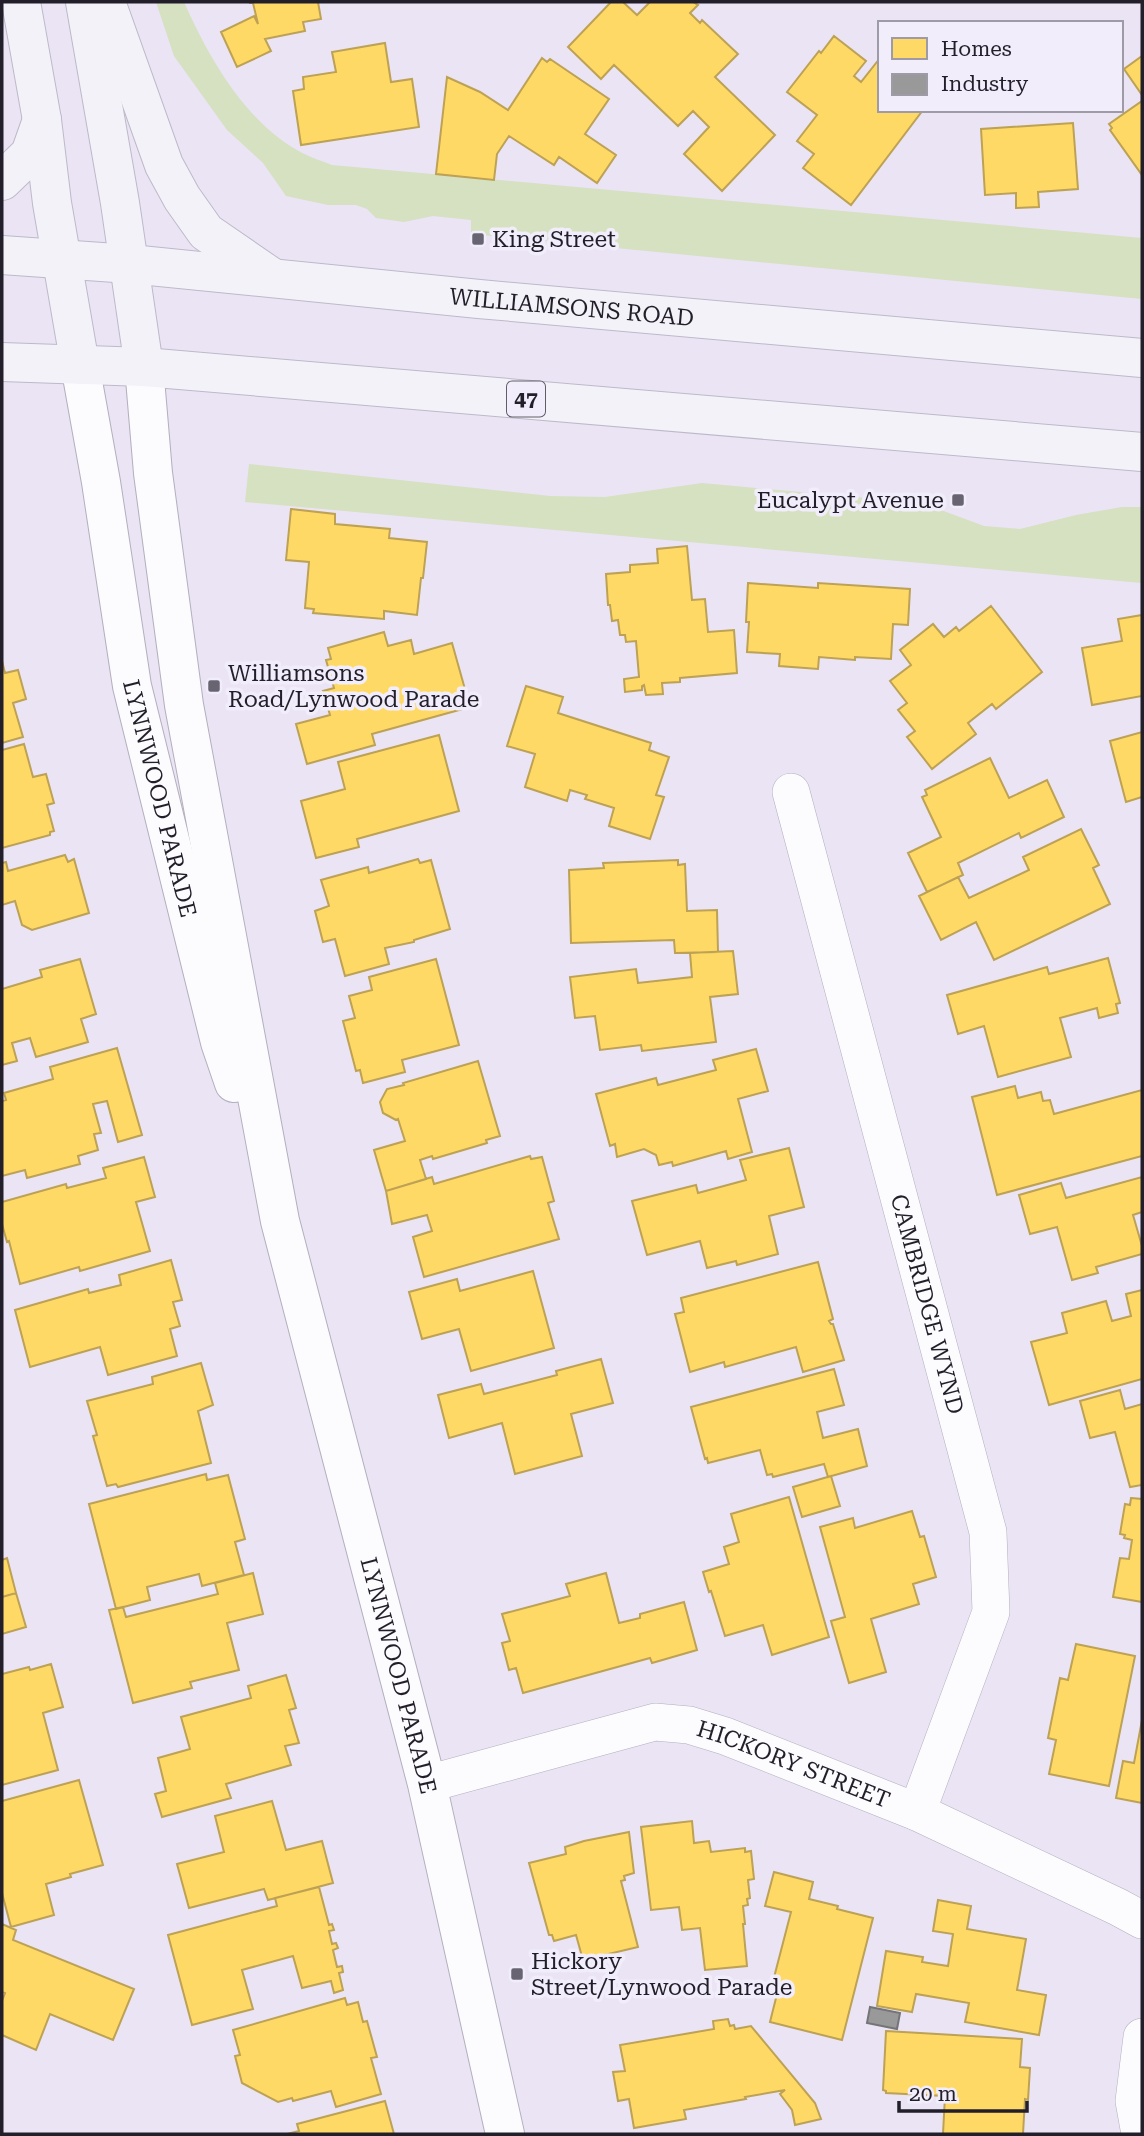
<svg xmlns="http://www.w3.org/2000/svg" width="1144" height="2136" font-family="'Roboto Serif',serif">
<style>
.green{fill:#d5e1c0}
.homes{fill:#ffd966;stroke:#bda154;stroke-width:2}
.industry{fill:#999;stroke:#757478;stroke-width:2}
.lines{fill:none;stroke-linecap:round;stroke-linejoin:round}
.street-casing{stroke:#b3afbc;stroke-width:38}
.secondary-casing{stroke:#b3afbc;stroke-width:40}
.primary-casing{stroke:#beb9c8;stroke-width:40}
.street{stroke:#fcfbfe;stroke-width:37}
.secondary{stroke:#fcfbfe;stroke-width:38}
.primary{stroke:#f4f2f9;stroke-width:38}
.poi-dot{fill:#686471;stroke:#f1edfa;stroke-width:2.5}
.labels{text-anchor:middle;stroke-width:7;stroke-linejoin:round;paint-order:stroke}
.shield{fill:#f1edfa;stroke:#605d68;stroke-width:2}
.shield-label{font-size:21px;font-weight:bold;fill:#221f2a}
.poi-label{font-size:23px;fill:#221f2a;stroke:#f1edfa;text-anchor:start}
.street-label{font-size:23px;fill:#221f2a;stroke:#f1edfa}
</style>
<rect width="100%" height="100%" fill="#eae4f5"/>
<path class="green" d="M156,2H184C208,56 244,120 297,150C308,157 320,160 332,165L1142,238V299L471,234V220L433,216L404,222L376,218L367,209L356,205H328L286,196L263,163L227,130L174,56Z
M249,464L550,496L605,497L702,483L922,503L984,526L1020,529L1076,515L1122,507H1142V583L245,502Z"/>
<path class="homes" d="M250,2H318L321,19L303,22L305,31L265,39L271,51L237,67L221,32L254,16L258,24L253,3H250Z
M611,2H623L637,15L650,2H693L698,5L690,13L700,23L702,20L738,54L715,77L775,135L722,191L684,154L709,127L693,111L678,126L614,65L601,79L568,47Z
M834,36L866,61L854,76L861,82L880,58V110H923L851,205L803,168L814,154L797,141L817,115L787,92L819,51L821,53Z
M385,43L391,82L412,79L419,127L301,145L293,91L304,89L303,77L336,72L332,52Z
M1142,56V95L1124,69Z
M542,58L547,62L550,59L609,99L585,134L616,155L597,183L559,157L554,165L509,136L497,154L494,180L436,174L447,77L480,92L508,110Z
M1142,101V175L1110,130L1112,128L1109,124Z
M1073,123L1078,189L1038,192L1039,207L1016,208V193L985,195L981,129Z
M291,509L335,514V524L390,529L389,538L427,542L423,578H421L417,615L384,611V619L313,613L314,609L305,608L309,562L286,560Z
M687,546L692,600L705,599L708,632L734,630L737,673L680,678V682L662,683L663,694L646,695L644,685L642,686V690L625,692L624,679L639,677L636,641L626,642L625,635H620L618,620L612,621L610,605H608L606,574L630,572V565L658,563L657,549Z
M748,583L818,588V583L910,589L908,625L893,624L891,659L855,657V660L819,657L818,669L779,666L780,654L747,652L749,622H746Z
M991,606L1042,672L996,709L992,704L968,723L976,734L932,769L907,737L915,731L898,710L907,703L890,681L911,665L900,650L933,624L944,637L956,627L959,631Z
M1142,615V696L1092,705L1082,648L1122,641L1118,619Z
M384,632L388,646L411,640L414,654L452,643L470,707L372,734L375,745L307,764L296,724L330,715L323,691L334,688L326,660L331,659L328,648Z
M2,661L5,673L18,670L26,699L13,703L23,737L2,743Z
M526,686L563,697L558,713L651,743L649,750L669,757L656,795L664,797L650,839L609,826L614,808L585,799L587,795L570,790L567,801L525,787L535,754L507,746Z
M1142,732V797L1126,802L1110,741Z
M439,735L459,811L357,839L359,847L316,858L301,801L345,789L338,762Z
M24,744L33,777L46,774L54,803L47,805L54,831L50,832V835L2,848V750Z
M990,758L1009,798L1047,780L1064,817L1021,838L1019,833L958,863L963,875L927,892L908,853L941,837L922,797L927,795L925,790Z
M1081,829L1099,865L1093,868L1110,904L994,960L976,922L941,940L919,896L958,877L969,898L1029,870L1023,857Z
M65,855L68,862L74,859L89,913L32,930L22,925L15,901L2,905V863L6,862L8,871Z
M418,859L420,863L431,860L450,929L414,940V942L385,948L389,964L345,976L335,939L323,942L315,911L329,906L321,880L368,867L369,873Z
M678,860V865L685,864L687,911L717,910L718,952L675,953L674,940L571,943L569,870L604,868L603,863Z
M733,951L738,994L710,997L716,1042L642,1051L641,1045L600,1050L595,1016L575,1018L570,977L636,969L638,983L692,977L690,953Z
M1108,958L1120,1003L1116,1004L1118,1013L1099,1018L1097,1008L1060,1018L1071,1057L998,1077L984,1026L958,1034L947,995L1047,967L1049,974Z
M80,959L96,1014L81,1019L88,1042L36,1057L30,1038L12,1043L17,1061L2,1065V989L42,977L40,970Z
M436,959L459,1045L402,1060L405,1072L363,1083L360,1070L356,1071L343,1021L355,1018L349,996L372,990L369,977Z
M117,1048L142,1135L118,1142L107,1101L93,1104L101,1133L94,1134L98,1150L78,1156L80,1164L27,1178L25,1170L2,1176V1101L6,1100L4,1093L53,1079L50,1067Z
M756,1049L768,1091L738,1099L752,1152L728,1159L726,1151L673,1166L672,1162L659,1165L656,1155L644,1149L617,1157L615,1144L610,1146L596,1094L656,1078L658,1085L716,1070L713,1060Z
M478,1061L500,1136L486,1140L487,1143L433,1159L432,1156L420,1160L426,1179L386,1191L374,1150L405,1141L398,1119L396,1120L383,1113L380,1102L387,1089L404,1085L403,1083Z
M1015,1086L1018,1098L1041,1092L1043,1101L1050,1100L1054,1114L1142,1090V1156L997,1195L972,1097Z
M789,1148L804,1207L769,1216L778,1254L737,1265L736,1261L707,1268L700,1241L647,1255L632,1201L696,1185L698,1193L746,1180L740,1160Z
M530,1156L531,1159L542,1157L554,1201L548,1203L559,1239L424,1277L413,1237L432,1231L427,1215L392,1224L386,1191L432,1177L434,1184Z
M144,1157L155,1197L136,1202L150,1251L80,1271L79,1267L20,1284L9,1241L7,1242L2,1224V1202L66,1184L67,1188L106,1178L103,1168Z
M1142,1177V1212L1133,1215L1142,1246V1254L1096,1267L1098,1273L1072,1280L1057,1227L1030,1234L1019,1195L1061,1183L1066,1198Z
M171,1260L182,1300L173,1302L180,1326L170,1329L177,1356L108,1375L100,1347L30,1367L15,1310L88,1289L89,1293L121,1285L119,1275Z
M818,1262L833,1319L829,1321L831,1324H833L844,1360L803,1372L796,1347L725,1367L724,1362L690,1372L675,1314L684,1312L681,1298Z
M533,1271L554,1348L471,1371L459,1329L422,1339L409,1292L457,1279L460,1291Z
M1142,1290V1379L1049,1405L1031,1342L1067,1333L1062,1313L1106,1301L1112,1321L1131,1316L1126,1294Z
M601,1359L613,1403L571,1414L582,1456L515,1474L502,1423L449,1438L438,1395L481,1384L484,1394L557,1375L556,1371Z
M201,1363L213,1405L198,1411L211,1463L118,1487L116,1484L107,1486L93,1436L97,1435L87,1401L153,1384L152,1377Z
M834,1369L844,1405L817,1412L823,1438L858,1429L867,1466L828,1477L824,1464L773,1477L772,1474L767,1475L760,1450L708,1463L707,1458L705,1459L691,1407Z
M1120,1390L1125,1409L1142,1404V1485L1130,1487L1115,1432L1090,1438L1080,1401Z
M206,1474L207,1480L228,1475L245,1539L235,1542L244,1575L202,1586L199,1574L147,1587L150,1600L116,1609L89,1504Z
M831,1476L840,1506L802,1517L793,1487Z
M789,1497L829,1637L772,1655L763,1625L725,1636L711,1591L709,1592L703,1572L729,1564L724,1547L739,1542L731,1514Z
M1131,1498L1142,1499V1602L1113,1597L1120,1558L1129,1559L1132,1540L1124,1538L1125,1535L1120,1534L1125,1504L1130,1505Z
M912,1511L920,1537L924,1536L936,1577L913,1584L919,1604L871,1619L886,1672L849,1683L831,1621L845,1617L820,1527L853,1518L855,1528Z
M7,1558L16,1593L2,1597V1560Z
M253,1573L263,1614L227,1623L239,1670L190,1682L192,1688L133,1703L109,1610L123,1607L126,1617L218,1594L215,1583Z
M606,1573L619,1623L640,1618V1614L684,1602L697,1650L652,1663L650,1658L523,1693L516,1668L509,1670L502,1643L510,1641L502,1614L570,1596L566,1584Z
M16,1593L26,1627L2,1634V1597Z
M1076,1644L1135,1656L1109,1786L1049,1774L1056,1740L1048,1738L1060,1678L1068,1680Z
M51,1664L63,1707L43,1713L58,1770L2,1785V1674L29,1667L30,1670Z
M286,1675L296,1708L289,1710L299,1743L285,1746L291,1765L226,1784L231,1798L162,1817L155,1794L166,1791L158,1758L190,1749L181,1717L251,1698L248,1686Z
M1142,1720V1803L1116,1798L1123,1761L1134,1763Z
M79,1780L103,1865L70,1874L71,1877L46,1884L54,1915L11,1927L2,1893V1801Z
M272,1801L286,1850L322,1841L333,1883L268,1900L264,1889L189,1908L177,1864L224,1852L215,1816Z
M692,1821L694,1843L709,1841L711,1852L745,1848V1852L751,1851L754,1879L748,1880L750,1898L747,1899L748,1905L743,1906L745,1924H743L747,1966L705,1970L700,1928L682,1930L679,1907L651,1910L641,1827Z
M629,1832L634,1873L624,1876L625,1880L621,1881L638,1947L583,1960L576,1935L554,1941L552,1935H549L529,1863L566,1854L565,1847L584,1841Z
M774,1872L813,1882L809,1899L838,1906L837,1909L873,1918L842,2040L770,2022L778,1990L771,1989L791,1912L765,1906Z
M319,1887L329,1925L332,1924L334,1930L329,1931L332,1944L336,1943L338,1948L333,1950L337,1967L342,1966L343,1972L339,1973L343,1990L334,1993L331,1981L302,1988L293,1956L242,1970L253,2009L192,2025L168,1935L277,1906L275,1898Z
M938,1900L971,1906L967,1929L1026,1939L1017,1990L1046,1995L1039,2035L965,2022L969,2003L916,1994L912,2012L877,2006L886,1951L923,1957L922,1962L948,1966L953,1934L933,1931Z
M2,1924L16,1930L13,1940L134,1989L113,2040L50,2014L36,2050L2,2035V2001L5,1993L2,1992Z
M345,1998L347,2005L358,2002L363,2022L367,2021L377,2057L371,2058L381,2094L336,2107L331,2091L293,2101L292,2098L278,2102L242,2083L235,2056L240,2055L233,2030Z
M728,2019L730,2026L734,2025L735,2029L751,2026L815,2103L821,2119L795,2125L792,2110L780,2094L785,2090L745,2097L746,2099L684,2110L686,2119L634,2128L629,2099L618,2101L613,2072L625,2071L620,2045L714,2029L713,2021Z
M886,2031L1022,2039L1020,2067L1030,2068L1028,2100L1025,2099L1023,2134H943L945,2096L886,2093V2091L883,2090Z
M385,2101L394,2134H287L299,2131L297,2124Z"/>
<path class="industry" d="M870,2007L900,2013L897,2029L867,2023Z"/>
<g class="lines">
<g class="street-casing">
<g id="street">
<path id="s1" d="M791,792L988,1532L991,1612L917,1812"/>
<path id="s2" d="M427,1784L655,1722L689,1725L725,1736L917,1812L1118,1907L1142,1920"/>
<path d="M1140,2134L1134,2101L1142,2037"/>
</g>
</g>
<g class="secondary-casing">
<g id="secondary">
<path id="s3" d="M80,365L101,482L132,686L220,1042L234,1083"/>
<path id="s4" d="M144,367L153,473L184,705L280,1221L427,1784L505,2134"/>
</g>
</g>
<g class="primary-casing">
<g id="primary">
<path d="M21,2L42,120L52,203L80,365"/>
<path d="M85,2L120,203L144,367"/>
<path d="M106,2L164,165L182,198L206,232L270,276"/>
<path d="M2,181L30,154L42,120"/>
<path id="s5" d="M2,255L130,264L479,299L1142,358"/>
<path d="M2,362L144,367L1142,452"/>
</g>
</g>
<use href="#street" class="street"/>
<use href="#secondary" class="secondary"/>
<use href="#primary" class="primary"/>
</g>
<g class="poi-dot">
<rect x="471" y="232" width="14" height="14" rx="3.5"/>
<rect x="951" y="493" width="14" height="14" rx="3.5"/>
<rect x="207" y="679" width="14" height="14" rx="3.5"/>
<rect x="510" y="1967" width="14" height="14" rx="3.5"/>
</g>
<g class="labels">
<rect class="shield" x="507" y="381.5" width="38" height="35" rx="5"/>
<g class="shield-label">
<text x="526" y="406">47</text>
</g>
<g class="poi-label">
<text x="492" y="247">King Street</text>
<text x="944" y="508" text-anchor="end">Eucalypt Avenue</text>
<text x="228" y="681">Williamsons<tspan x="228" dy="26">Road/Lynwood Parade</tspan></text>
<text x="531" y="1969">Hickory<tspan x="531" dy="26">Street/Lynwood Parade</tspan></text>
</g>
<g class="street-label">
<text dy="8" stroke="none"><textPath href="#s5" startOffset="572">WILLIAMSONS ROAD</textPath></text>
<text dy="8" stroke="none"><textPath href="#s3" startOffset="441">LYNNWOOD PARADE</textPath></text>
<text dy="8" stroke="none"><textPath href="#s1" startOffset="530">CAMBRIDGE WYND</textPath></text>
<text dy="8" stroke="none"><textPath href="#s4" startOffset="1335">LYNNWOOD PARADE</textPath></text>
<text dy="8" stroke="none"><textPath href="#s2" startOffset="382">HICKORY STREET</textPath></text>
</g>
</g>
<rect width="1144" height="2136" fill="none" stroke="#221f2a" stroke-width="7"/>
<rect x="878" y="21" width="245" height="91" fill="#f1edfa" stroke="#9e9ba7" stroke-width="2"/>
<rect x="892" y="38" width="35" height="21" fill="#ffd966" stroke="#9e9ba7" stroke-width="2"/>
<text x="941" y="56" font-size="21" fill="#221f2a">Homes</text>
<rect x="892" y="74" width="35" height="21" fill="#999999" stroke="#9e9ba7" stroke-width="2"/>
<text x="941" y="91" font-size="21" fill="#221f2a">Industry</text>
<path d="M899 2101v10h128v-10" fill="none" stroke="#221f2a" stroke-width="3.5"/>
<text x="909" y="2101" font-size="21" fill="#221f2a" stroke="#f1edfa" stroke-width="5" paint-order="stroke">20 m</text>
</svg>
